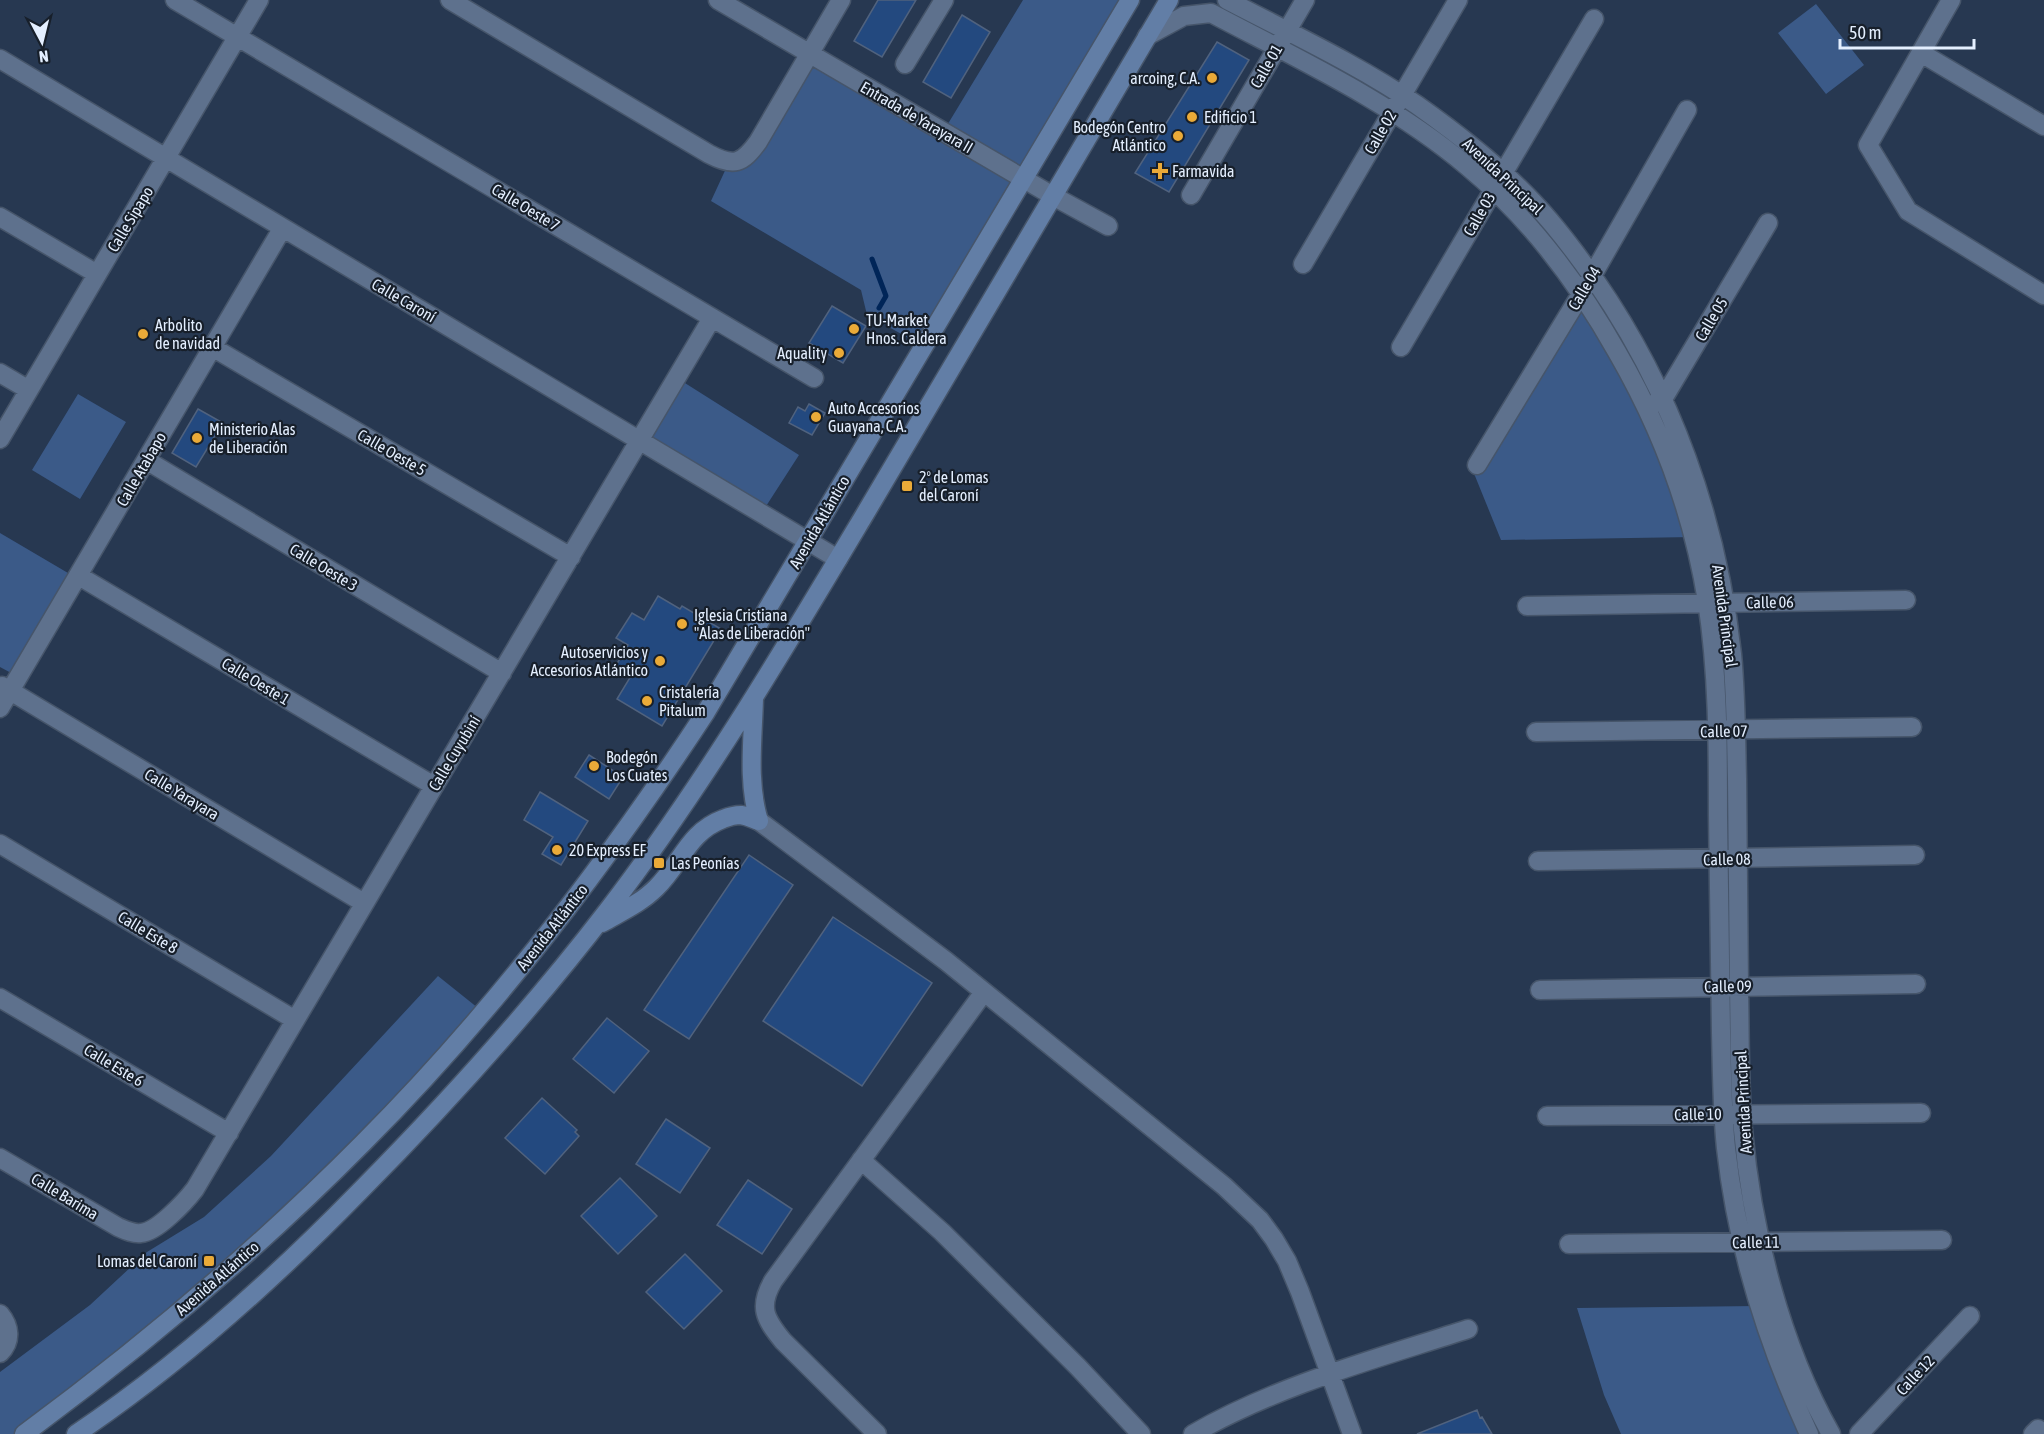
<svg xmlns="http://www.w3.org/2000/svg" width="2044" height="1434" font-family="'Asap Condensed',sans-serif">
<style>
.green{fill:#3b5a88}
.lines{fill:none;stroke-linecap:round;stroke-linejoin:round}
.stream{stroke:#002558;stroke-width:5}
.building{fill:#23497f;stroke:#50627e;stroke-width:1.5}
.minor-casing{stroke:#46556a;stroke-width:21}
.secondary-casing{stroke:#46556a;stroke-width:21}
.minor{stroke:#5e718d;stroke-width:18}
.secondary{stroke:#627ea6;stroke-width:18}
.poi-dot{fill:#eaaa38;stroke:#171f2a;stroke-width:2}
.labels{text-anchor:middle;stroke-width:4.5;stroke-linejoin:round;paint-order:stroke}
.street-label{font-size:16px;fill:#e4efff;stroke:#171f2a}
.poi-label{font-size:16px;fill:#e4efff;stroke:#171f2a;text-anchor:start}
</style>
<rect width="100%" height="100%" fill="#273851"/>
<path class="green" d="M1023,0H1130L923,346L867,315L861,290L711,201L729,162L737,161L809,54L943,132Z
M1816,4L1864,65L1826,94L1778,33Z
M1581,293L1598,318L1693,537L1501,540L1473,471Z
M677,378L799,455L761,514L641,441Z
M78,394L126,422L80,499L32,470Z
M0,533L68,573L13,674L0,667Z
M438,976L483,1012L363,1143L24,1434H0V1372L90,1305L147,1252L204,1217L271,1156Z
M1758,1306L1809,1434H1621L1604,1395L1577,1308Z"/>
<g class="lines">
<path class="stream" d="M872,259L886,296L879,308"/>
</g>
<path class="building" d="M878,0H916L882,57L854,41Z
M962,15L990,32L951,98L923,82Z
M1217,42L1249,60L1169,192L1135,173Z
M832,306L866,326L843,363L809,343Z
M809,404L825,413L812,435L789,423L798,407L805,411Z
M198,409L223,423L196,467L172,453Z
M658,596L680,609L682,606L721,629L662,726L617,699L631,676L615,667L628,645L616,638L632,613L644,620Z
M589,755L623,777L609,799L575,777Z
M540,792L588,821L561,865L542,854L553,837L524,820Z
M749,855L793,885L689,1039L644,1010Z
M833,917L932,983L862,1086L763,1021Z
M607,1018L649,1051L614,1093L573,1059Z
M542,1098L577,1130L575,1132L579,1136L545,1174L505,1138Z
M666,1119L710,1148L680,1193L636,1164Z
M620,1178L657,1216L618,1254L581,1216Z
M748,1180L792,1209L762,1254L717,1225Z
M685,1254L722,1291L684,1329L646,1292Z
M1477,1410L1480,1418L1482,1417L1492,1434H1417Z"/>
<g class="lines">
<g class="minor-casing">
<path id="minor" d="M175,0L814,378
M450,0L709,154C734,167 742,164 758,142L841,0
M718,0L1053,196L1108,226
M1227,0C1290,33 1359,65 1417,105C1458,134 1499,166 1533,202C1556,226 1576,253 1595,280C1672,391 1717,519 1732,654C1736,695 1736,737 1737,779C1738,849 1738,918 1739,988C1740,1036 1739,1083 1743,1130C1752,1232 1781,1345 1831,1434
M1951,0L1868,145L1908,211L2044,295
M1147,36L1184,16L1211,13C1298,59 1391,102 1467,166C1530,218 1577,281 1617,352C1661,428 1693,514 1707,601C1718,672 1718,744 1718,816C1719,888 1720,960 1721,1032C1722,1071 1722,1110 1726,1148C1737,1248 1767,1343 1809,1434
M1921,53L2044,126
M0,59L838,559
M905,64L944,0
M1191,195L1305,0
M0,217L97,274
M1303,264L1458,0
M212,347L571,557
M1401,347L1594,19
M0,373L29,390
M1655,403L1663,399L1768,223
M0,439L259,0
M146,460L502,673
M1477,465L1592,276L1687,110
M79,576L434,786
M1527,606L1906,600
M2,686L364,903
M0,708L282,229
M1536,732L1912,727
M759,821L946,961L1224,1186L1260,1220L1274,1239L1287,1261L1300,1292L1352,1434
M0,844L295,1020
M1538,861L1915,855
M1540,990L1916,984
M0,998L229,1133
M1547,1116L1921,1113
M0,1158L118,1227C125,1230 133,1234 141,1233C157,1232 185,1202 195,1189L712,318
M861,1160L942,1232L1078,1367L1141,1434
M1569,1244L1942,1240
M0,1314C10,1326 12,1341 0,1353
M877,1434L783,1341C765,1319 758,1307 773,1281L984,992
M1193,1434C1278,1385 1376,1359 1468,1329
M1859,1434L1970,1316
M2033,1434L2038,1429"/>
</g>
<g class="secondary-casing">
<path id="secondary" d="M754,698C753,739 747,782 759,821
M602,923C621,912 641,903 656,888C681,864 688,832 723,819C728,817 735,815 741,815C747,816 753,819 759,821
M24,1434C143,1346 258,1249 363,1143C493,1013 605,866 706,712L1130,0
M76,1434C176,1367 276,1277 360,1191C449,1101 532,1009 608,910C703,786 782,653 862,519C965,347 1066,173 1169,0"/>
</g>
<use href="#minor" class="minor"/>
<use href="#secondary" class="secondary"/>
</g>
<g class="poi-dot">
<circle cx="1212" cy="78" r="6"/>
<circle cx="1192" cy="117" r="6"/>
<circle cx="1178" cy="136" r="6"/>
<path d="M1157 162h6v6h6v6h-6v6h-6v-6h-6v-6h6z"/>
<circle cx="854" cy="329" r="6"/>
<circle cx="143" cy="334" r="6"/>
<circle cx="839" cy="353" r="6"/>
<circle cx="816" cy="417" r="6"/>
<circle cx="197" cy="438" r="6"/>
<rect x="901" y="480" width="12" height="12" rx="3"/>
<circle cx="682" cy="624" r="6"/>
<circle cx="660" cy="661" r="6"/>
<circle cx="647" cy="701" r="6"/>
<circle cx="594" cy="766" r="6"/>
<circle cx="557" cy="850" r="6"/>
<rect x="653" y="857" width="12" height="12" rx="3"/>
<rect x="203" y="1255" width="12" height="12" rx="3"/>
</g>
<g class="labels">
<g class="street-label">
<text transform="translate(1266 66) rotate(-60)" y="6">Calle 01</text>
<text transform="translate(917 117) rotate(30)" y="6">Entrada de Yarayara II</text>
<text transform="translate(1380 132) rotate(-60)" y="6">Calle 02</text>
<text transform="translate(1503 176) rotate(43)" y="6">Avenida Principal</text>
<text transform="translate(526 207) rotate(31)" y="6">Calle Oeste 7</text>
<text transform="translate(1479 214) rotate(-60)" y="6">Calle 03</text>
<text transform="translate(130 219) rotate(-59)" y="6">Calle Sipapo</text>
<text transform="translate(1584 288) rotate(-59)" y="6">Calle 04</text>
<text transform="translate(404 300) rotate(30)" y="6">Calle Caroní</text>
<text transform="translate(1711 319) rotate(-59)" y="6">Calle 05</text>
<text transform="translate(392 452) rotate(30)" y="6">Calle Oeste 5</text>
<text transform="translate(141 469) rotate(-60)" y="6">Calle Atabapo</text>
<text transform="translate(819 522) rotate(-60)" y="6">Avenida Atlántico</text>
<text transform="translate(324 567) rotate(31)" y="6">Calle Oeste 3</text>
<text transform="translate(1770 602) rotate(-1)" y="6">Calle 06</text>
<text transform="translate(1725 616) rotate(82)" y="6">Avenida Principal</text>
<text transform="translate(256 681) rotate(31)" y="6">Calle Oeste 1</text>
<text transform="translate(1724 731) rotate(-1)" y="6">Calle 07</text>
<text transform="translate(454 753) rotate(-59)" y="6">Calle Cuyubiní</text>
<text transform="translate(182 794) rotate(31)" y="6">Calle Yarayara</text>
<text transform="translate(1727 859) rotate(-1)" y="6">Calle 08</text>
<text transform="translate(552 927) rotate(-52)" y="6">Avenida Atlántico</text>
<text transform="translate(148 932) rotate(31)" y="6">Calle Este 8</text>
<text transform="translate(1728 986) rotate(-1)" y="6">Calle 09</text>
<text transform="translate(114 1065) rotate(31)" y="6">Calle Este 6</text>
<text transform="translate(1743 1102) rotate(-93)" y="6">Avenida Principal</text>
<text transform="translate(1698 1114) rotate(-1)" y="6">Calle 10</text>
<text transform="translate(65 1196) rotate(31)" y="6">Calle Barima</text>
<text transform="translate(1756 1242) rotate(-1)" y="6">Calle 11</text>
<text transform="translate(217 1278) rotate(-41)" y="6">Avenida Atlántico</text>
<text transform="translate(1915 1375) rotate(-47)" y="6">Calle 12</text>
</g>
<g class="poi-label">
<text x="1200" y="84" text-anchor="end">arcoing, C.A.</text>
<text x="1204" y="123">Edificio 1</text>
<text x="1166" y="133" text-anchor="end">Bodegón Centro<tspan x="1166" dy="18">Atlántico</tspan></text>
<text x="1172" y="177">Farmavida</text>
<text x="866" y="326">TU-Market<tspan x="866" dy="18">Hnos. Caldera</tspan></text>
<text x="155" y="331">Arbolito<tspan x="155" dy="18">de navidad</tspan></text>
<text x="827" y="359" text-anchor="end">Aquality</text>
<text x="828" y="414">Auto Accesorios<tspan x="828" dy="18">Guayana, C.A.</tspan></text>
<text x="209" y="435">Ministerio Alas<tspan x="209" dy="18">de Liberación</tspan></text>
<text x="919" y="483">2° de Lomas<tspan x="919" dy="18">del Caroní</tspan></text>
<text x="694" y="621">Iglesia Cristiana<tspan x="694" dy="18">"Alas de Liberación"</tspan></text>
<text x="648" y="658" text-anchor="end">Autoservicios y<tspan x="648" dy="18">Accesorios Atlántico</tspan></text>
<text x="659" y="698">Cristalería<tspan x="659" dy="18">Pitalum</tspan></text>
<text x="606" y="763">Bodegón<tspan x="606" dy="18">Los Cuates</tspan></text>
<text x="569" y="856">20 Express EF</text>
<text x="671" y="869">Las Peonías</text>
<text x="197" y="1267" text-anchor="end">Lomas del Caroní</text>
</g>
</g>
<g transform="translate(42 42) rotate(173)" stroke="#171f2a" stroke-width="4.5" paint-order="stroke">
<path d="M0-4.5L10 22L0 15L-10 22Z" fill="#e4efff"/>
<text y="-9" font-size="16" font-weight="bold" text-anchor="middle" fill="#e4efff">N</text>
</g>
<path d="M1840 39v9h134v-9" fill="none" stroke="#e4efff" stroke-width="3"/>
<text x="1849" y="39" font-size="18" fill="#e4efff" stroke="#171f2a" stroke-width="4.5" paint-order="stroke">50 m</text>
</svg>
